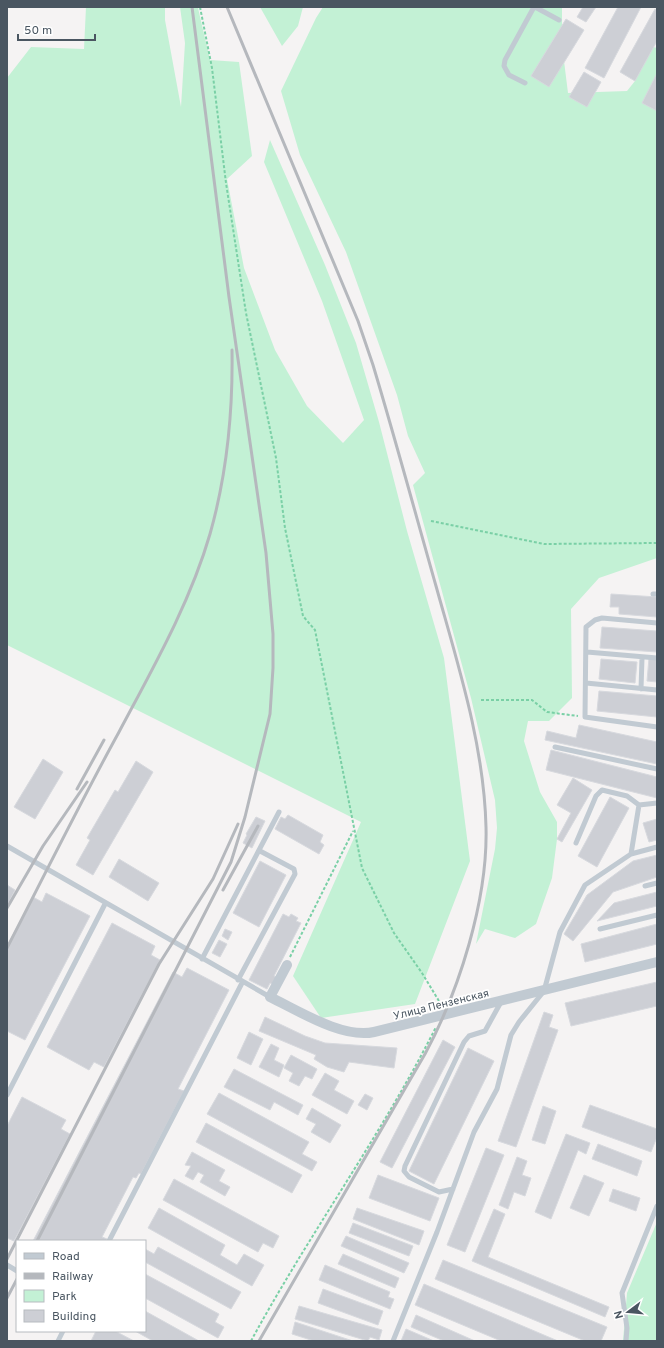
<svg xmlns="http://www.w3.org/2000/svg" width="664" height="1348" font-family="Overpass,sans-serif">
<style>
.green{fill:#c3f1d5}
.building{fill:#cdcfd5;stroke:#d7d9de}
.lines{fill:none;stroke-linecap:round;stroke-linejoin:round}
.path{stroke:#7ad0a6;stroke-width:2;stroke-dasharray:3 2;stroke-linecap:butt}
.service{stroke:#c1cad2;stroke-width:5}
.minor{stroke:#c1cad2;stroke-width:10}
.rail{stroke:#b5b8bd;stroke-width:3}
.labels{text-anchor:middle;stroke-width:3.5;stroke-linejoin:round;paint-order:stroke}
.street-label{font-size:11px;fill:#4a5661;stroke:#fff}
</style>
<rect width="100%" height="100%" fill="#f5f3f3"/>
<path class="green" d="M86,7H165V20L181,107L185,43L180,7L198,8L210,60L239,62L252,156L227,179L244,268L275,350L307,406L343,443L364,420L322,301L264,162L270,140L325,265L356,343L379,422L407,531L444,658L470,861L415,1004L321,1018L293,976L361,822L7,645V78L31,47L84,49Z
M260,7H303L298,26L282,46Z
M323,7H562V45L568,93L627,91L635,81L650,46L657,48V558L599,578L571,609L572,698L549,721H528L524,741L540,792L557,822V839L552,878L536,924L515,938L485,929L476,944L495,849L497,828L495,800L471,698L413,485L425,473L408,436L397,395L346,252L300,155L281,91L316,18Z
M657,1222V1341H623L627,1293Z"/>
<path class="building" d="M583,7H596L586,22L577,17Z
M618,7H641L604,78L585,68Z
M655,9L657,10V41L635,81L620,72Z
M566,19L584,30L549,87L531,76Z
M584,72L601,82L587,107L569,97Z
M657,73V111L642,103Z
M611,594L657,597V617L619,614V607H610Z
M602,627L657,631V652L600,648Z
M649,658H657V682L647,681Z
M601,659L637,662L635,683L599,679Z
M599,691L657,696V717L597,711Z
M579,725L657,742V764L545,740L547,731L576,738Z
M551,750L657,777V798L546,770Z
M43,759L63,772L35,819L14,807Z
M136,761L153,772L93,875L76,865L90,840L87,838L115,790L118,792Z
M573,778L592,790L562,842L557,839L571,813L557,805Z
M610,797L629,808L597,867L578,856Z
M288,815L323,835L320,842L324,845L319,854L275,829L281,817L285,819Z
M256,817L265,821L252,848L243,843L247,835L246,834Z
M657,819V840L649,842L643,823Z
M657,855V877L613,892L573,941L564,934L587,895L633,861Z
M119,859L159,883L148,901L109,877Z
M260,861L286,875L259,927L233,913Z
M7,885L15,890L7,906Z
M657,892V906L597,921L614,903Z
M46,893L90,916L25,1040L7,1031V946L33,897L42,902Z
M283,914L289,917L291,914L298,918L296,921L301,923L274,976L277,977L273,984L270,983L267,989L249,980Z
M112,923L155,946L151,955L160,960L104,1067L94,1062L89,1070L47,1047Z
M657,924V944L585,962L581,944Z
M225,929L232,932L228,940L222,936Z
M219,940L227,944L220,957L212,953Z
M187,968L229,990L178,1089L184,1091L141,1174L139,1173L136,1178L133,1177L102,1237L107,1239L106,1241H33L173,972L182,977Z
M657,982V1006L571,1026L565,1003Z
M544,1012L553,1015L549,1027L558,1030L516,1147L498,1141Z
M265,1017L305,1036L325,1043L397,1048L394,1068L349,1062L344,1072L327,1067L314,1059L316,1055L259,1031Z
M249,1032L263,1039L251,1065L237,1058Z
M443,1040L455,1047L392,1168L380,1162Z
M271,1044L279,1048L274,1060L284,1065L279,1077L259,1067Z
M468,1048L494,1061L434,1184L409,1171Z
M291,1055L317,1069L312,1079L305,1076L299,1086L289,1081L293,1073L284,1068Z
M234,1069L303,1105L298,1115L274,1102L270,1110L224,1087Z
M325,1073L339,1081L334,1090L354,1101L347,1114L312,1095Z
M219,1093L309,1142L302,1154L317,1162L312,1171L207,1114Z
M365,1094L373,1098L367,1110L358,1105Z
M22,1097L66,1120L61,1129L70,1134L14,1241L7,1238V1126Z
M590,1105L657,1129V1137L651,1152L582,1127Z
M543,1106L556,1111L545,1144L532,1140Z
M312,1108L341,1125L330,1143L311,1132L316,1124L306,1119Z
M206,1123L302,1175L292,1193L196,1142Z
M566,1134L590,1143L586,1154L578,1150L551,1219L535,1212Z
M598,1144L642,1161L637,1176L592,1159Z
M486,1148L504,1155L465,1252L447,1245Z
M192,1152L225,1170L219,1181L230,1187L225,1196L200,1182L204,1175L198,1172L193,1180L185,1176L191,1166L185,1165Z
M517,1157L527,1161L522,1175L531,1178L525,1196L514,1192L508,1209L499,1205Z
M378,1175L439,1198L430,1221L369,1198Z
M584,1175L604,1183L589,1216L570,1208Z
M174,1179L279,1236L273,1248L263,1243L258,1252L163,1200Z
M613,1189L640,1198L636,1211L609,1201Z
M159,1208L225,1245L220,1255L237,1265L244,1254L264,1265L252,1286L148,1228Z
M357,1208L424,1231L419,1245L353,1219Z
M494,1209L505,1214L488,1257L609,1307L605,1317L472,1261Z
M353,1223L413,1246L409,1256L349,1233Z
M346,1236L409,1263L404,1273L341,1246Z
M158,1247L241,1292L231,1309L145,1262V1249L154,1254Z
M343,1254L399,1278L395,1288L338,1264Z
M443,1260L607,1327L601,1341H585L435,1279Z
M325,1265L390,1292L388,1297L394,1299L390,1309L319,1280Z
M145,1274L219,1314L215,1322L224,1327L218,1338L145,1298Z
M424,1284L558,1341H501L415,1305Z
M323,1289L383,1311L378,1325L318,1303Z
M299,1306L382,1330L379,1340L370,1337L368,1341L295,1319Z
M145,1311L199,1341H153L135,1331H145Z
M416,1315L475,1341H444L411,1327Z
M295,1322L353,1341H314L292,1334Z
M406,1329L434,1341H401Z
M96,1331H115L134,1341H91Z"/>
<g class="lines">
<path class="path" d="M200,7L212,68L226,183L246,313L276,458L285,528L303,616L315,630L362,868L394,933L422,973L442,1006
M431,521L544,544L657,543
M481,700H532L547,712L578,716
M290,957L353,831
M251,1341C309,1234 381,1136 436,1027"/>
<path class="service" d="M535,7L559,20
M525,83L509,75L504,66L505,60L534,7
M653,594H657
M657,623L602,618L595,620L586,627L585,717L657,727
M587,652L657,658
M586,683L657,690
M641,689L642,658
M555,747L657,769
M576,843L596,796L602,790L627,796L639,805L657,803
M7,846L270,997
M631,854L639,805
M645,886L657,883
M600,929L657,915
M202,959L279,812
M238,980L295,874L294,869L260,851
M7,1095L105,904
M453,1189L439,1192L409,1177L404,1171L405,1166L464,1042L469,1036L485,1031L501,1002
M109,1241L242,983
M7,1265L17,1271
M58,1341L63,1331
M393,1341L437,1232L474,1132L497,1089L511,1035L519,1022L544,991L560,932L585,885L631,854L657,847
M626,1341L627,1328L622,1293L657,1206"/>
<path class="minor" d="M287,965L270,997C299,1011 343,1039 374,1032L657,962"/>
<path class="rail" d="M227,7L358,321L373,365C395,438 415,512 436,586C458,665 484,745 486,827C488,900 459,991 425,1054L259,1341
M77,789L104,740
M223,890L258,826
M7,908L43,846L87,782
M7,948C44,876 80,803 119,732C153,668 190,603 210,534C227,474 233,412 232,350
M37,1241L231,862L245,817L270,714L273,668V634L266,553L229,297L192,7
M7,1259L159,964L213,879L238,824
M7,1298L17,1279"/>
</g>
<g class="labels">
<g class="street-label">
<text transform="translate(441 1004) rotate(-14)" y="4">Улица Пензенская</text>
</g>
</g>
<rect width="664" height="1348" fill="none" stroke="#4a5661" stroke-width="16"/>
<rect x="16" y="1240" width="130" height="92" fill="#ffffff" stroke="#b7bbc0"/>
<rect x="24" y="1253" width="20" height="6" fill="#c1cad2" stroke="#b7bbc0"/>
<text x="52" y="1260" font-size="12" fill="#4a5661">Road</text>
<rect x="24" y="1273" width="20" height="6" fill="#b5b8bd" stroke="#b7bbc0"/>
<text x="52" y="1280" font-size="12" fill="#4a5661">Railway</text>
<rect x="24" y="1290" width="20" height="12" fill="#c3f1d5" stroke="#b7bbc0"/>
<text x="52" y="1300" font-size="12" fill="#4a5661">Park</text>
<rect x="24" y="1310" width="20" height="12" fill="#cdcfd5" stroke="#b7bbc0"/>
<text x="52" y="1320" font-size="12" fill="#4a5661">Building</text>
<g transform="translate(628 1312) rotate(254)" stroke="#ffffff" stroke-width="3" paint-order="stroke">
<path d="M0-3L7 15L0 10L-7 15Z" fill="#4a5661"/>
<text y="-6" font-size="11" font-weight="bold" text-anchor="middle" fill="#4a5661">N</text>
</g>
<path d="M18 34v6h77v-6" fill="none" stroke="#4a5661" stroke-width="2"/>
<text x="24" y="34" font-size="12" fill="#4a5661" stroke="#ffffff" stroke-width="3" paint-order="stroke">50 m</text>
</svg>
